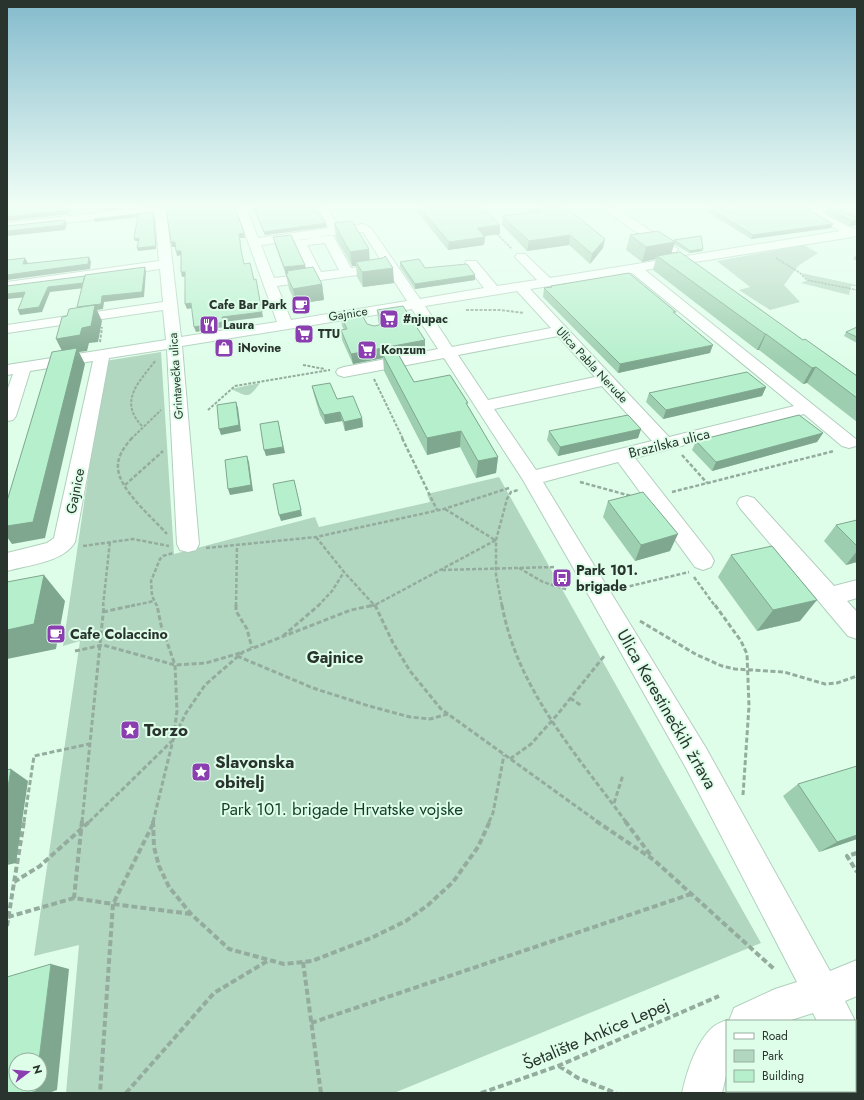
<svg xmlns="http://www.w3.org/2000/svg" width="864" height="1100" font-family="Jost,sans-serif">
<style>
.green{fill:#b2d7c0}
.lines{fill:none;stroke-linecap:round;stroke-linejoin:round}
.minor-casing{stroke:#b1cfbd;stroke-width:2}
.path-far4{stroke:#94ac9d;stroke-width:1.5;stroke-dasharray:2.5 1;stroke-linecap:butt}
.path-far3{stroke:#94ac9d;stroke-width:2;stroke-dasharray:3 1.5;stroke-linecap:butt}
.path-far2{stroke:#94ac9d;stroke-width:2.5;stroke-dasharray:4 2;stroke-linecap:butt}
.path-far1{stroke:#94ac9d;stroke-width:3;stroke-dasharray:5 2.5;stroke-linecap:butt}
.path{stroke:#94ac9d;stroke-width:4;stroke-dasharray:6 3;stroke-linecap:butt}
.minor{fill:#fff;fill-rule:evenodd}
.wall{fill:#9dceaf}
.shaded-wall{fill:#7fa78f}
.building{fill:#b6efcc;stroke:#7fa78f}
.labels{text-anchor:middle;stroke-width:4;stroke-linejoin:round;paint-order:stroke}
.far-poi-label{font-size:12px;font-weight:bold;fill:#28342d;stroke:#dffeea;text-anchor:start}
.far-street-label{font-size:12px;fill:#28342d;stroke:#dffeea}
.street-label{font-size:14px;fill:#28342d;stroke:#dffeea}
.poi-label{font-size:14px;font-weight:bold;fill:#28342d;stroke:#dffeea;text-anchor:start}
.quarter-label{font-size:16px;font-weight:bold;fill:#28342d;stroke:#dffeea}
.near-street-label{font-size:17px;fill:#28342d;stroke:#dffeea}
.near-poi-label{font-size:17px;font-weight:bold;fill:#28342d;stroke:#dffeea;text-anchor:start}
.near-park-label{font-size:17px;fill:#123e27;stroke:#dffeea}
</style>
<rect width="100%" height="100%" fill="#dffeea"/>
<path class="green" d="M804,245L818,253L798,266L784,285L800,302L770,310L739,290L750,287L717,261Z
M801,273L857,285V286H851L849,295L801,283L808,280Z
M161,352L174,554L315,517L319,527L430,502L427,494L499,477L761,943L394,1093H66L79,945L34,956L80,641L63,646L105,361Z
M260,383C248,399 249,397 231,389Z"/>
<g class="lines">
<g class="minor-casing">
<path id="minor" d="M140,208H166L181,337L277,322L236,208H246L258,238L329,228L316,208H326L340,227L363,224L371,228L420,299L484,288L465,264L466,261H476L497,286L537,280L515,257L517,254H525L550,278L840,231L810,215L808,213L815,208H828L822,213L853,229L857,228V236L852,237L645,270L857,440L856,446L849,448L842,446L804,414L635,458L711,555L714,561L711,567L703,570L695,567L618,462L543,482L706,748L830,971L857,960V996L845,1001L855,1021H817L813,1013L788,1021H727V1072L722,1093H682C687,1071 696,1042 713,1027C716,1024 722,1022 727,1020L729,1021L734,1008L775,989L797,982L686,768L571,564L523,480L444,358L344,377L338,375L336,372L338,369L344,367L438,349L412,309L182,346L199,544L196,550L188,552L180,550L177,544L167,349L109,358L75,542C64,562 28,565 7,571V553L47,543L54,538L93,361L30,371L16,416L13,420L7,421V391L13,374L7,375V365L166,340L163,310L7,333V325L163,302L160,269L7,290V282L159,261L155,213L7,229V223ZM357,232H363L407,301L291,320L277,286L379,272L384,271L385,268L384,265L379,264L351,268L335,239L333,236L329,235L303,240H296L294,243L309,274L274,278L261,245ZM325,243L339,270L321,272L307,245ZM632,273L794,406L669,437L530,289ZM517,291L551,328L452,347L425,306ZM558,336L595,377L488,400L458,355ZM602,386L652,441L536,470L494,409Z
M603,208H616L678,249L676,252H668L630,228Z
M716,208H730L734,211L728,214L718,210Z
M747,496L754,498L834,586L857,580V598L847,601L857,612V639L848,636L740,508L737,503L740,498Z
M855,1043L857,1044V1086L855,1085Z"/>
</g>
<path class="path-far4" d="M497,234L512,249
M776,258L800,273L807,280L857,290"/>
<path class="path-far3" d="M466,310H500L524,313
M100,342L102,327
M303,365L325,369
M374,379L403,439
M208,410L235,386L330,370
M142,426C118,401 139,382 156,360
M131,439L161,410"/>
<path class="path-far2" d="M132,438C125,446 117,456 118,468C119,490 153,518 167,534
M402,438L437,510
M682,455L707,483
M580,482L631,496
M125,485L163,451
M672,492L834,451
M445,509L495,540
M316,537L344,572L375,606
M83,546L133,539L169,546
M206,548L316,537L444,509L509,488
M519,568L543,582L568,590
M442,570L555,567
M694,577L715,606
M618,589L689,572
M103,606L110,541
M131,606L154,601
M157,606L152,596L151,581L160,559L163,556L173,553
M236,606L237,545
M318,606L332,591L344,572
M370,606L375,605L496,540
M502,606L496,575V540L507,499L511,492L518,490"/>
<path class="path-far1" d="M236,605V611L247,629L252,648
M375,605L393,643L410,671L441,709L598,822
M502,605C517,689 577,755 626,822
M715,605L741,641L747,654L749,706L743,795
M103,612L135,605
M640,621L697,655L722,666L735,669L784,672L825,684L837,683L857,676
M283,636L319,605
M75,651L103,645L175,665L206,663L240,653
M237,656L313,688L369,706L410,717L430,719L448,714
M570,698L582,706
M510,759L531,744L557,715L605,655
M614,803L623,775
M24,822L34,756L89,744
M82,822L104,605
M89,822L173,740L177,711L175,665L161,625L157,605
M153,822L173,740L186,713L205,685L243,652L351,610L375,605
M489,822L493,813L504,755"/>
<path class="path" d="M82,821L74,898L113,904L100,1093
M153,821L154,847L159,866L169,887L191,914L229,949L284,964L312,961L371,938L406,921L428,905L453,882L478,847L490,821
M596,821L654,860L774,969
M625,821L652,857
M153,824L113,904L191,914
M857,853L847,856L857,872
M14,882L40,866L90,821
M8,917L74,898
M7,926L24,821
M303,962L321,1093
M311,1023L691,894
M559,1066L578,1078L616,1093
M126,1093L214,993L269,960
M481,1093L558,1066L719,996"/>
<use href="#minor" class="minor"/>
</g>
<path class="wall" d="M253,208H316L326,223V227L265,235Z
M415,208H483L500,234L484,236L485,237L484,245L448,250L415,209Z
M526,208H567L603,248L590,264L569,245L527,251L502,225V216L531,212Z
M701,208H720L729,211L733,209L732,208H813L809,210L833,224L831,228L751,239Z
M827,208L857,218V225L850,226L825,213Z
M334,223L370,260L394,283L363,287L357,277L356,266H352L336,238Z
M630,235L673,241L674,240L703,249L702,251L689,253L674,244L671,253L857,376V422L807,383L803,384L759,350H757L653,270L656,259L642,262L626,250Z
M273,237L306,268L322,284L324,300L296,304L289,289L286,275L275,245Z
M857,254V261L853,259L856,255Z
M400,262L475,280L415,289L400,267Z
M551,286L675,314L710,353L618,373L543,297L544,288L551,287Z
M377,310L425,350L399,355L414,382L468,406L498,457L496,473L476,478L460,447L427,455L384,371L383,358L353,364L342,340L341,330H344L342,326L341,316L374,326L379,325V324L378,320Z
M857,327V343L844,336L846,332Z
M312,386L337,399L362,418L363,427L345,431L342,421L325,424L320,415L314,395Z
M766,387L762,396L663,419L646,402L649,393Z
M641,429L638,438L558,456L547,440L549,431Z
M823,433L817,442L712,471L692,450L696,441Z
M608,501L670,551L635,561L603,517Z
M857,520V562L846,565L824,541L836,525Z
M731,555L800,621L757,631L718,577Z
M857,766V839L819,852L783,796L798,784Z"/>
<path class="shaded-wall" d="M69,208H73L70,214L7,221V217Z
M97,208H128L98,211Z
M153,212L154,215L156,249L138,251L137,248Z
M138,215V217L95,222L94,219Z
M65,220L67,224L65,230L7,236V231Z
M857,220V225L850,226L852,221Z
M326,223V227L265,235L264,232Z
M833,224L831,228L751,239L753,235Z
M500,225V234L477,237V228Z
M244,233L245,238H240L242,255L239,234Z
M570,235L569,245L527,251L529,241Z
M485,237L484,245L448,250L449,242Z
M139,238L140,241H135L134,239Z
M605,239L603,248L590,264L592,254Z
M171,242H175L176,247H172Z
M675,242L670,257L657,256L656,259L642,262L646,247Z
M369,249L370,264L356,262V266H352L350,252Z
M703,249L702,251L689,253L690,251Z
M176,251H181L182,255L177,256Z
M89,257L91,262L90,269L7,280V275Z
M25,258L28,263L25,269L23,264Z
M305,265L307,273L287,271L288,275H286L284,267Z
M145,267L146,272L144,297L104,302L103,309L97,310L102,321L98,342L89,343L87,351L79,352L85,364L45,538L12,544L7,537V526L64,355L56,339L102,296Z
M393,268L394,283L363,287L362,272Z
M181,272H185L187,276L182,277Z
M475,275V280L415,289V284Z
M83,283L85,288L50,292L42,312L20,315L18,310L48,287Z
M257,284L263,317L223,322L224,327L196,332L194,327L222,317Z
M322,284L324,300L296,304L293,289Z
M25,292L27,297L7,299V294Z
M191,303L193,308L187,309L185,304Z
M765,334H766L759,350H757Z
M425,340V350L385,358L383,355V358L353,364L351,354Z
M713,345L710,353L618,373L620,364Z
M816,367L807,383L803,384L812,368Z
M766,387L762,396L663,419L666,410Z
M236,402L238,408L241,431L221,435L219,429Z
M340,412L342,421L325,424L324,415Z
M362,418L363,427L345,431L344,422Z
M278,421L285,453L266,456L264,450Z
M641,429L638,438L558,456L560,447Z
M461,431L460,447L427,455V438Z
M823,433L817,442L712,471L716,462Z
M247,456L249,462L253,491L230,495L228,489Z
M498,457L496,473L476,478L478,461Z
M301,510L302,516L281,521L279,515Z
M678,534L670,551L635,561L641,545Z
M857,551V562L846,565Z
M44,575L65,601L56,649L7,659V630Z
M817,600L800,621L757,631L773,610Z
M11,769L28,781L16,863L7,865V793Z
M857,835V839L819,852L837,842Z
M51,964L69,969L57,1090L49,1093H30L36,1084H40V1060H39Z"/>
<path class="building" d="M7,208H69L68,210L7,217Z
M166,208H235L244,233L239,234L241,250L244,264L250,263L254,280L256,279L262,312L222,317L223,322L194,327L191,303L185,304V272H181V251H176L175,242H171Z
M254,208H316L326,223L264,232Z
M420,208H483L500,225L477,228L485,237L449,242Z
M538,208H567L605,239L592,254L570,235L529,241L502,216L541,211Z
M709,208H720L729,211L735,208H809V210L833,224L753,235Z
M827,208H836L857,218V220L852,221Z
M153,212L156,246L137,248L139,238L134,239L138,215L94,219Z
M65,220L63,225L7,231V226Z
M352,221L369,249L350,252L334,223Z
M658,231L675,242L646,247L630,235Z
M291,235L305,265L284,267L273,237Z
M701,236L703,249L690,251L674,240Z
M680,252L803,340L805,339L857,376V398L816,367L812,368L766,334H765L657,256Z
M385,256L393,268L362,272L356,262L383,258Z
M89,257L88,264L7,275V260L25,258L23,264Z
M419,259L425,268L467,264L475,275L415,284L400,262Z
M145,267L142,292L102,296L101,304L77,307L85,275Z
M313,267L322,284L293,289L286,274L288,273L287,271Z
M629,273L676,312H673L713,345L620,364L544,288L552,287L551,286Z
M85,276L83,283L48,287L39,307L18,310L25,292L7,294V286Z
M95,305L91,326L82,328L80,335L56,339L62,317L67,316L69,309Z
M403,306L425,340L351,354L341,330L347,329L341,316L361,313L367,324L374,326L379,325L382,321L377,310Z
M857,327V337L846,332Z
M77,348L33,522L7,526V501L52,352Z
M397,352L414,382L450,375L468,403H466L498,457L478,461L461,431L427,438L383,355Z
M747,372L766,387L666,410L649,393Z
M330,383L337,399L353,396L362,418L344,422L340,412L324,415L319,406L312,386Z
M236,402L239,425L219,429L217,405Z
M628,415L641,429L560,447L549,431Z
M799,415L823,433L716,462L696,441Z
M278,421L283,447L264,450L260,424Z
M247,456L251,485L228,489L225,460Z
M294,480L301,510L279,515L273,484Z
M643,492L678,534L641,545L608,501Z
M857,520V546L836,525Z
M772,546L817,600L773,610L731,555Z
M44,575L34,624L7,630V582Z
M857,766V835L837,842L798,784Z
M11,769L7,793V770Z
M51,964L39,1060H16V1084H36V1091L30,1093H7V977Z"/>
<linearGradient id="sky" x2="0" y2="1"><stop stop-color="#84bbcd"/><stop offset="0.57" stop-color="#f1fff6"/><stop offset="1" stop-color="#f1fff6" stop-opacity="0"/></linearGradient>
<rect width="864" height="362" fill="url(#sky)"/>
<defs>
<g id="cafe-square" transform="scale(1)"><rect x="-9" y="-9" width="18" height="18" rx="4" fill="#8a3eaf" stroke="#dffeea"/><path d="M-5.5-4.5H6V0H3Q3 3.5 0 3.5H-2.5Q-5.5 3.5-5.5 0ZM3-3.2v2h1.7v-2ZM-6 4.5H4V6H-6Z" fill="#fff"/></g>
<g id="supermarket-square" transform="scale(1)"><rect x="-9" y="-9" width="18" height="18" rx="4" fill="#8a3eaf" stroke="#dffeea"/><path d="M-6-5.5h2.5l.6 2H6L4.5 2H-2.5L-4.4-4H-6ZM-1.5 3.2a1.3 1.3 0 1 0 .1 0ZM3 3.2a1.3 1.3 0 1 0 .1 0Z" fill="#fff"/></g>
<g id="restaurant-square" transform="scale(1)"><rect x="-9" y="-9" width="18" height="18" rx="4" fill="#8a3eaf" stroke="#dffeea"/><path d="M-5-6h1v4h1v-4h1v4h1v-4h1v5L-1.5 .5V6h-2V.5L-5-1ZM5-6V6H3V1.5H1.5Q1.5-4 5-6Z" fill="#fff"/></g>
<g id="shop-square" transform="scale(1)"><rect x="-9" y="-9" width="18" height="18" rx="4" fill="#8a3eaf" stroke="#dffeea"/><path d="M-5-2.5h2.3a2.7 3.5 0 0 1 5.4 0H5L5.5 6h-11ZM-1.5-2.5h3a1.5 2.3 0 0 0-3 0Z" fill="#fff"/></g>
<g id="bus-square" transform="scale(1)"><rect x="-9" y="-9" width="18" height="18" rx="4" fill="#8a3eaf" stroke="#dffeea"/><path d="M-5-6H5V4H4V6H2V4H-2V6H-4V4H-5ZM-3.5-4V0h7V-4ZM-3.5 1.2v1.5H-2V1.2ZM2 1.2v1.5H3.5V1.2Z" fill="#fff"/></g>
<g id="sight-square" transform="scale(1)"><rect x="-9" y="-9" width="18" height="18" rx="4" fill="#8a3eaf" stroke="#dffeea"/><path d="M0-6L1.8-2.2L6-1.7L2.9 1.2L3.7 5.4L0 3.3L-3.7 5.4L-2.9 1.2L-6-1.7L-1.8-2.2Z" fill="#fff"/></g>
</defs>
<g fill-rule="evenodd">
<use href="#cafe-square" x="301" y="305"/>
<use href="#supermarket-square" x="389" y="319"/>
<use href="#restaurant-square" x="209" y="325"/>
<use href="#supermarket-square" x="304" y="334"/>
<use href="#shop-square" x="224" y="348"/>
<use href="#supermarket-square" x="367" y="350"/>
<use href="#bus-square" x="562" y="578"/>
<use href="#cafe-square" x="56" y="634"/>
<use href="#sight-square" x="130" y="730"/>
<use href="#sight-square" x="201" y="772"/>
</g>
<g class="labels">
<g class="far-poi-label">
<text x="287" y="309" text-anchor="end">Cafe Bar Park</text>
<text x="403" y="323">#njupac</text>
<text x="223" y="329">Laura</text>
<text x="318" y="338">TTU</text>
<text x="238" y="352">iNovine</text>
<text x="381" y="354">Konzum</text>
</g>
<g class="far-street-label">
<text transform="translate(348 314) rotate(-9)" y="4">Gajnice</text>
<text transform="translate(592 365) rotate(47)" y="4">Ulica Pabla Nerude</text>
<text transform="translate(176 376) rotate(-94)" y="4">Grintavečka ulica</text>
</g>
<g class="street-label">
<text transform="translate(669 443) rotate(-14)" y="5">Brazilska ulica</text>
<text transform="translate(75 491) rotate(-79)" y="5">Gajnice</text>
</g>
<g class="poi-label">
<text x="576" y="575">Park 101.<tspan x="576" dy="16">brigade</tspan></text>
<text x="70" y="639">Cafe Colaccino</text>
</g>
<g class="quarter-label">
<text x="335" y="663">Gajnice</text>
</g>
<g class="near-street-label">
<text transform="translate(667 709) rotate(60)" y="6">Ulica Kerestinečkih žrtava</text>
<text transform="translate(596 1034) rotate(-23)" y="6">Šetalište Ankice Lepej</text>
</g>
<g class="near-poi-label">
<text x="144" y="736">Torzo</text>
<text x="215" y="768">Slavonska<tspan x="215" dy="20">obitelj</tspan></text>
</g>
<g class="near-park-label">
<text x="342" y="815">Park 101. brigade Hrvatske vojske</text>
</g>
</g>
<rect width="864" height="1100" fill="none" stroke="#28342d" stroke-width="16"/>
<rect x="726" y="1020" width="130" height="72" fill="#dffeea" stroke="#96ad9e"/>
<rect x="734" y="1033" width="20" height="6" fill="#ffffff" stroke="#96ad9e"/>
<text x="762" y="1040" font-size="12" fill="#28342d">Road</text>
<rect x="734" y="1050" width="20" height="12" fill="#b2d7c0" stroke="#96ad9e"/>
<text x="762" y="1060" font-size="12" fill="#28342d">Park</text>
<rect x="734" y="1070" width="20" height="12" fill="#b6efcc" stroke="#96ad9e"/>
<text x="762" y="1080" font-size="12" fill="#28342d">Building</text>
<g transform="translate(28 1072) rotate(74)"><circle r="19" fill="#dffeea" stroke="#96ad9e"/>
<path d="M0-3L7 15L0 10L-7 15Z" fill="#8a3eaf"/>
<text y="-6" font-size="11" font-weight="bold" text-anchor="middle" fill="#28342d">N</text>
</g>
</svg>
